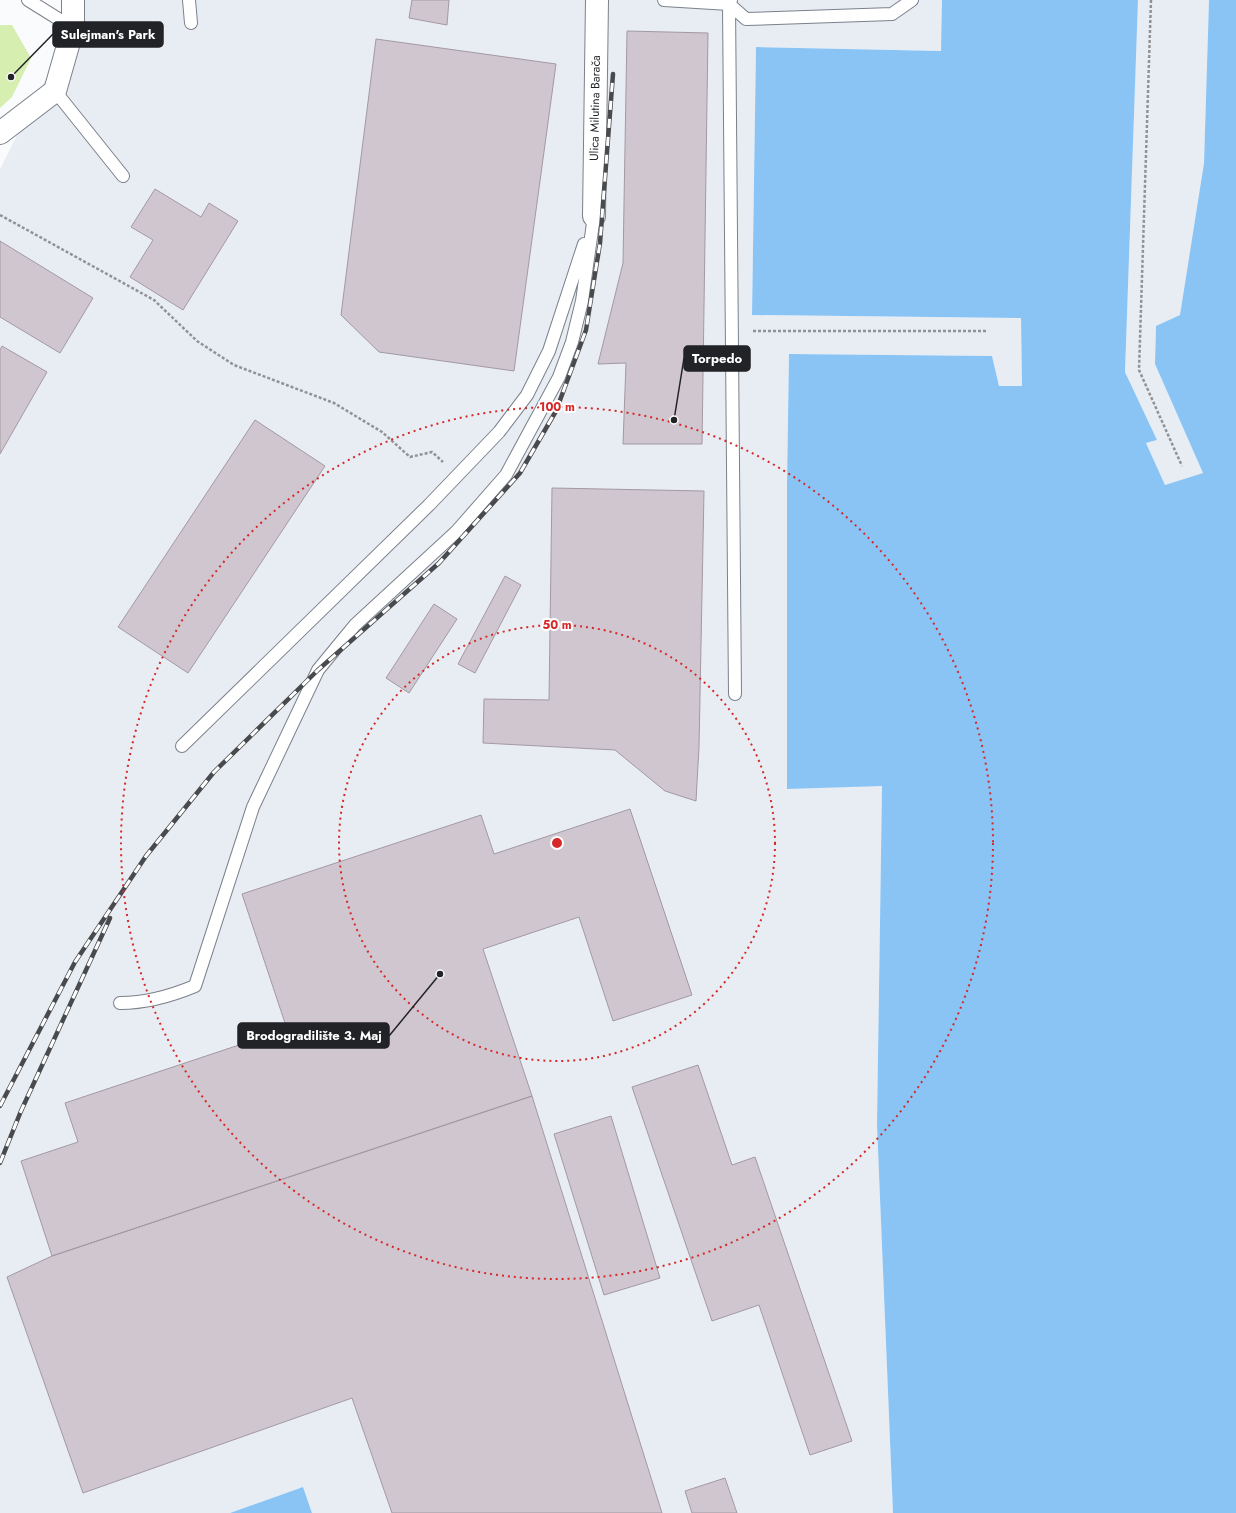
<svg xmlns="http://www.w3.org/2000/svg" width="1236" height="1513" font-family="Jost,sans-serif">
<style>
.built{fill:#e8edf3}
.green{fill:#d6eeb0}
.water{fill:#8ac4f5}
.building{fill:#d0c6cf;stroke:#a399a2}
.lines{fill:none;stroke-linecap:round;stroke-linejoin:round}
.service-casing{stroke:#7b818b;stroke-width:14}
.minor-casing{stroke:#7b818b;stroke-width:24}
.path{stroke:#919295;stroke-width:2.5;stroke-dasharray:3 2;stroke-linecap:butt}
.service{stroke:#fff;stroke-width:12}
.minor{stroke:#fff;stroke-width:22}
.rail-casing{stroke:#484a4d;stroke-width:4.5}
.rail{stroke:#fff;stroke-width:3;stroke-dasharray:9;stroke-linecap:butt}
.ring{fill:none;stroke:#d62828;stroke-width:2;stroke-dasharray:2 4}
.labels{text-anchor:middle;stroke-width:4;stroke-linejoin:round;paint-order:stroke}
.street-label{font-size:12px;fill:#212327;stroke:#fff}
.centre{fill:#d62828;stroke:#fff;stroke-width:2}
.ring-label{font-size:12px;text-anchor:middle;font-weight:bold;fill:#d62828;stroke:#fff;stroke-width:4;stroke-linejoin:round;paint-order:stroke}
.leader{fill:none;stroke:#212327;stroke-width:1.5}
.callout-dot{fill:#212327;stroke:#fff;stroke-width:1.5}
.callout{fill:#212327;stroke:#212327;stroke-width:1.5}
.callout-label{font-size:13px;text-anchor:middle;font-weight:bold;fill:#fff}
</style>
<rect width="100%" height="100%" fill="#fafbfd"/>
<path class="built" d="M83,0H942V51L756,47L752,315L1021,318L1022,386H999L992,356L789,354L787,484V789L882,785L877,1125L893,1513H312L303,1487L230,1513H0V169L82,7Z
M1138,0H1209L1204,163L1180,316L1156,326L1155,364L1203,473L1165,485L1146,443L1157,440L1125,372Z"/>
<path class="green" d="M0,25H12L31,58L12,97L0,108Z"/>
<path class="water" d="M942,0H1138L1125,372L1157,440L1146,443L1165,485L1203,473L1155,364L1156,326L1180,315L1204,163L1209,0H1236V1513H893L877,1125L882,786L787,789V484L789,354L992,356L999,386H1022L1021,318L752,315L756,47L941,51Z
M303,1487L312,1513H230Z"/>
<path class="building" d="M412,0H449L447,25L409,18Z
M627,31L708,33L702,444H623L626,363L598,364L623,263Z
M376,39L556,64L514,371L379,352L341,315Z
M155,189L201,217L209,203L238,221L183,310L130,277L153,240L131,227Z
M0,241L93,298L60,353L0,317Z
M2,346L47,372L0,454V350Z
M255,420L325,466L188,673L118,627Z
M552,488L704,491L699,747L696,801L665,791L615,750L483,743L484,699L549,700Z
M505,576L521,585L475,673L458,664Z
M434,604L457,619L409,693L386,678Z
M630,809L692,995L613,1021L579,917L483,949L532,1096L52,1256L21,1161L78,1142L65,1103L287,1029L242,894L481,815L494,854Z
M698,1065L732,1165L755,1157L852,1441L810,1455L759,1305L712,1321L632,1087Z
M532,1096L662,1513H392L352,1398L83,1493L7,1277L52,1256Z
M611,1116L660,1278L604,1295L554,1134Z
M725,1478L737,1513H692L685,1491Z"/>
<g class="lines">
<g class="service-casing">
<path id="service" d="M28,0L73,28
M189,0L191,23
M664,0L729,4L735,694
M731,0L729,4L746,19L892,14L912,0
M55,91L123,176
M182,746L429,505L499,432L527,395L549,351L584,244
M120,1003C147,1003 171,996 195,986L253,807L318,670L355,625L456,532L506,475L559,377L572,342L582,301L594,216"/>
</g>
<g class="minor-casing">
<path id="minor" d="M0,133L55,91L73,28V0
M594,216L597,0"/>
</g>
<path class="path" d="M1151,0L1139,370L1182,466
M0,215L154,300L197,341L234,365L334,403L382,432L410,457L432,452L443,462
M753,331H987"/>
<use href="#service" class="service"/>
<use href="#minor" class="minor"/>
<g class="rail-casing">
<path id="rail" d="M0,1106L75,962L146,856L214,772L318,670L439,563L520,473L556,411L586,330L600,243L613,74
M0,1163L21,1111L110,918"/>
</g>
<use href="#rail" class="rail"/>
</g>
<g class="ring">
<circle cx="557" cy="843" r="218"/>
<circle cx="557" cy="843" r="436"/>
</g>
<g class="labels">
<g class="street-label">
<text transform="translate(595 108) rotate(-89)" y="4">Ulica Milutina Barača</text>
</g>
</g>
<circle cx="557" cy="843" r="6" class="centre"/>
<g class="ring-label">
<text x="557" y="411">100 m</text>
<text x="557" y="629">50 m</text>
</g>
<path class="leader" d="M11 77L53 34M674 420L684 358M440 974L389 1036"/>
<g class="callout-dot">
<circle cx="11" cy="77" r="4"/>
<circle cx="674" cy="420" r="4"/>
<circle cx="440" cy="974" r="4"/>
</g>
<g class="callout">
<rect x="53" y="22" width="110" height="25" rx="4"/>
<rect x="684" y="346" width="66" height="25" rx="4"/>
<rect x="238" y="1023" width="151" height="25" rx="4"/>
</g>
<g class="callout-label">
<text x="108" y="39">Sulejman's Park</text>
<text x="717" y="363">Torpedo</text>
<text x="314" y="1040">Brodogradilište 3. Maj</text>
</g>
</svg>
